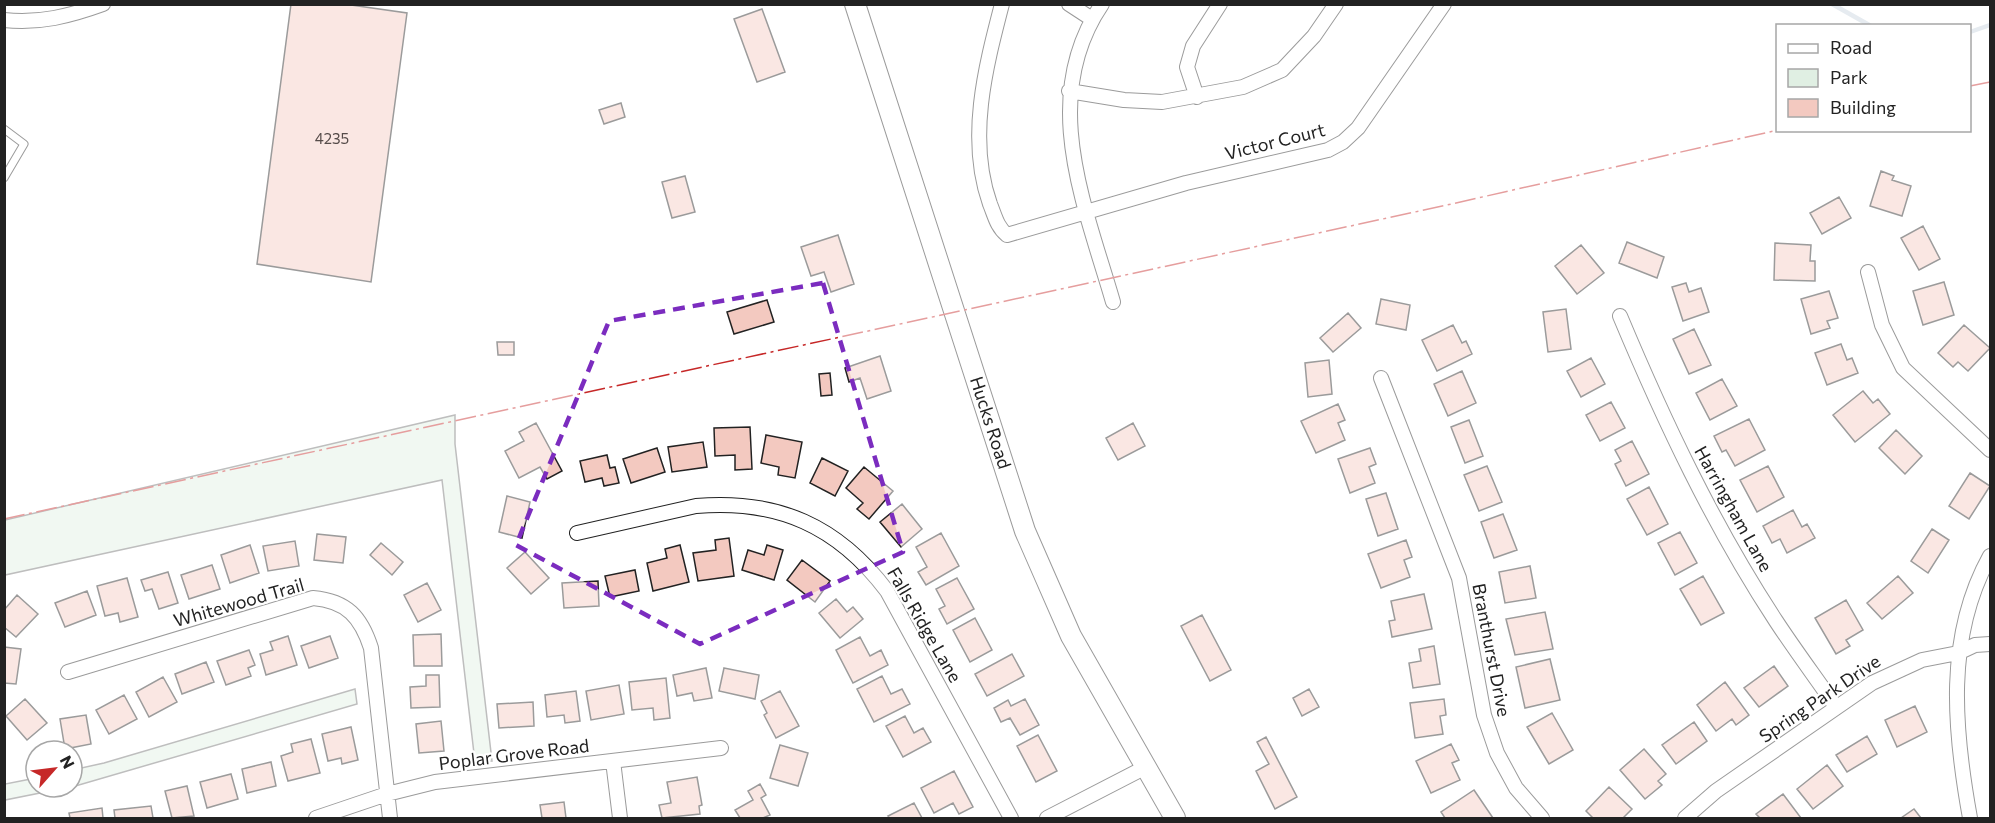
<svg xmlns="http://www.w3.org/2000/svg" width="1995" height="823" font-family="Commissioner,sans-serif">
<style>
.green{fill:#e0efe3;stroke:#6f6f6f;stroke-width:1.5}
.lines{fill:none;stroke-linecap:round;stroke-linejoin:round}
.stream{stroke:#c7d3dd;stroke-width:4.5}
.building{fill:#f3c9c0;stroke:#222;stroke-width:1.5}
.service-casing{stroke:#222;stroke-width:9}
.minor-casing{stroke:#222;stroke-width:16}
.secondary-casing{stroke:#222;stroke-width:22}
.service{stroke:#fff;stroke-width:7}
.minor{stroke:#fff;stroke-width:14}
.secondary{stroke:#fff;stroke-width:20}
.power{stroke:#c62828;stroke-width:1.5;stroke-dasharray:21 4.5 3 4.5;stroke-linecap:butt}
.marked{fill:none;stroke:#7b2cbf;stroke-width:4.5;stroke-dasharray:12 8;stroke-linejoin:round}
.labels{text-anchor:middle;stroke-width:4.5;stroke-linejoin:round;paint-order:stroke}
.number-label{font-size:15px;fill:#564c4a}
.street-label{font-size:18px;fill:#222;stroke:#fff}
</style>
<rect width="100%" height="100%" fill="#fff"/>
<path class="green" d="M455,415V444L492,761L475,762L442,480L5,575V520Z
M355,689L357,704L72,787V770L104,763Z
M36,778V787H70L5,800V784Z"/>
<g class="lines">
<path class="stream" d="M1832,4L1871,26
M1970,32L1990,25"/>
</g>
<path class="building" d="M291,4H344L407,13L371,282L257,264Z
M762,9L785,72L757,82L734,19Z
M621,103L625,117L604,124L599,110Z
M1881,171L1894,176L1892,180L1911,186L1902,216L1870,206Z
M685,176L695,212L672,218L662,182Z
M1839,197L1851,218L1822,234L1810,213Z
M1923,226L1940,259L1919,270L1901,238Z
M838,235L854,284L831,292L824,272L811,276L801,247Z
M1627,242L1664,257L1657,278L1619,263Z
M1775,243L1811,245L1810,261H1815V281L1774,280Z
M1581,245L1604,273L1577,294L1555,266Z
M1944,282L1954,315L1923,325L1913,291Z
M1686,283L1689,292L1701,288L1709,312L1683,321L1672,287Z
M1829,291L1838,318L1827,321L1830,328L1811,334L1801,299Z
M1381,299L1410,305L1406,330L1376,324Z
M767,300L774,322L734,334L727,312Z
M1566,309L1571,349L1548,352L1543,312Z
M1348,313L1361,328L1333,352L1320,338Z
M1453,325L1462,343L1466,341L1472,354L1437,371L1422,340Z
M1964,325L1990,348L1968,371L1958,362L1953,367L1938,353Z
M1694,329L1711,365L1689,374L1673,339Z
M497,342H514V355H498Z
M1841,344L1847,360L1852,358L1858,373L1827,385L1815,353Z
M880,356L891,391L867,399L860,378L849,382L845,368Z
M1591,358L1605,384L1581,397L1567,371Z
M1329,360L1332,394L1308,397L1305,363Z
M1462,371L1476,403L1448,416L1434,384Z
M830,373L832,395L821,396L819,374Z
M1722,379L1737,406L1710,420L1696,393Z
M1863,391L1873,403L1878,399L1890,414L1855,442L1833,415Z
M1611,402L1625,428L1600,441L1586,415Z
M1338,404L1345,420L1338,423L1345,440L1316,453L1301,421Z
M1749,419L1765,450L1735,466L1726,450L1722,452L1714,436Z
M1469,420L1483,456L1465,463L1451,427Z
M536,423L562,471L547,479L540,467L519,478L505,451L524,441L519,432Z
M1133,423L1145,446L1118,460L1106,438Z
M750,427L752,469L735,470V455L715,456L714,428Z
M1896,430L1922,456L1905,474L1879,448Z
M766,435L802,442L795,478L778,475L779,467L761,463Z
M1632,441L1649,474L1626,486L1615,464L1621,461L1615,450Z
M703,442L707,467L672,472L668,447Z
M657,448L665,472L631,483L623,459Z
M1370,448L1376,464L1369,467L1375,483L1350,493L1338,459Z
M607,455L610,468L615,467L619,483L604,486L602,478L585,482L580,461Z
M822,458L848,471L835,496L810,483Z
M1487,466L1502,502L1479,511L1464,475Z
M1768,466L1784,497L1757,512L1740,480Z
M864,467L893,491L869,519L857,509L863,503L846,488Z
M1970,473L1990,486L1969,519L1949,506Z
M1649,487L1668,524L1647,535L1627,499Z
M1386,493L1398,529L1378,536L1366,499Z
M507,496L530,502L522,538L499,532Z
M902,504L922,529L901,547L880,522Z
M1793,510L1802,527L1807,524L1815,538L1787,553L1780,539L1772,543L1763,526Z
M1503,514L1517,550L1494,558L1481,522Z
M1932,529L1949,540L1928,573L1911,561Z
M1680,532L1697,563L1675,575L1658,543Z
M941,533L959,566L926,585L918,572L927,567L916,547Z
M317,534L346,537L343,563L314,560Z
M729,538L734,576L698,581L693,553L716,550L715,540Z
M1406,540L1412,557L1404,560L1410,577L1381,588L1368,554Z
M295,541L299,566L268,571L263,546Z
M381,543L403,562L392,575L370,555Z
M250,545L259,573L230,583L221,555Z
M680,545L689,582L653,591L647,563L667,558L665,549Z
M767,545L783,550L774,580L742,570L748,550L764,555Z
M525,552L549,578L531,594L507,568Z
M802,560L830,581L815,602L787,580Z
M212,565L220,589L189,599L181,575Z
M1530,566L1536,598L1505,603L1499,572Z
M635,570L639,591L610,597L605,576Z
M168,572L178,603L159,609L152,589L145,591L141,580Z
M1703,576L1724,613L1701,625L1680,589Z
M1898,576L1913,593L1882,619L1867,603Z
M127,578L138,617L120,622L118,613L105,616L97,586Z
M957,578L974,609L947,624L939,609L945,606L936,589Z
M598,581L599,606L564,608L562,583Z
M427,583L441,610L418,622L404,595Z
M87,591L96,615L65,627L55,603Z
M1424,594L1432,629L1392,637L1389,621L1395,620L1391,601Z
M17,595L38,614L16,637L4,627V610Z
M836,599L847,612L853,607L863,619L840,638L819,613Z
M1846,600L1863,630L1846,640L1850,646L1836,654L1815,618Z
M1545,612L1553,649L1515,655L1506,619Z
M1202,615L1231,670L1210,681L1181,626Z
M975,618L992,650L970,662L953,630Z
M441,634L442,666H414L413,635Z
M288,636L297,665L266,675L260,654L273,650L270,642Z
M330,636L338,658L309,668L301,646Z
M860,637L870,656L881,650L888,665L853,683L836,650Z
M1434,646L1440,684L1413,688L1409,663L1421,661L1419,649Z
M4,647L21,649L16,684L4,683Z
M249,650L255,665L248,668L251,676L226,685L217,661Z
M1012,654L1024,676L987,696L975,674Z
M1550,659L1560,700L1525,708L1516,667Z
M206,662L214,682L182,694L175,674Z
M1774,666L1788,686L1759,707L1744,688Z
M706,668L712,698L694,701L692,693L677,696L673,675Z
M724,668L759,675L755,699L719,691Z
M426,675H439L440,707L411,708L410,687L426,686Z
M882,676L891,694L902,689L910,704L874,722L857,689Z
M163,677L177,702L149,717L136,692Z
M666,678L670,718L654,720L653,708L632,710L629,682Z
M1725,682L1749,715L1736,725L1732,719L1716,731L1697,705Z
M619,685L624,714L591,720L586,691Z
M1309,689L1319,707L1302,716L1293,698Z
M576,691L580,721L565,723L564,715L547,717L545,695Z
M780,691L799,726L776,738L764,715L767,713L761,701Z
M124,695L137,719L109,734L96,710Z
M25,699L47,723L27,740L6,716Z
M1025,699L1039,725L1020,735L1010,718L1001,722L994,708L1008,700L1011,706Z
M1444,699L1446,715L1440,716L1443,734L1415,738L1410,703Z
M533,702L534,726L499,728L497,704Z
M1915,706L1927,732L1897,747L1885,720Z
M1552,713L1573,750L1549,764L1527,727Z
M86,715L91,744L65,749L60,719Z
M905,716L914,733L923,728L931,742L903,757L886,726Z
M441,721L444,751L419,753L416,724Z
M1694,722L1707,741L1676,764L1662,745Z
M351,727L358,760L342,764L341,758L328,761L322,734Z
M1038,735L1057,771L1036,782L1017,746Z
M1867,736L1877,754L1847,772L1836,755Z
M1266,737L1297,797L1275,809L1256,771L1269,764L1257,742Z
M311,739L320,773L288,781L281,756L293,752L291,744Z
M1451,744L1459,760L1452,763L1460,780L1431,793L1416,761Z
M780,745L808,753L798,786L770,778Z
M1644,749L1666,774L1658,781L1662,785L1645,799L1620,770Z
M271,762L276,786L247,793L242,769Z
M1827,765L1843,786L1813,809L1797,789Z
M954,771L973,807L959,814L953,803L934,813L921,788Z
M231,774L238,799L207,808L200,782Z
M697,777L702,805L699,806L700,814L662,818L659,805L671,803L667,782Z
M760,784L766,795L761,798L770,815L763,818H740L735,810L753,800L748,791Z
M187,786L194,816L172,818L165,791Z
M1609,787L1632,809L1623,818H1593L1586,811Z
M1474,790L1493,818H1445L1441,812Z
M1783,794L1801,818H1760L1756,814Z
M564,802L566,818H542L540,805Z
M914,803L922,818H890L888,816Z
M151,806L153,818H115L114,810Z
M102,808L103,818H70L69,813Z
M1914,809L1921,818H1901Z"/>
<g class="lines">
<g class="service-casing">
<path id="service" d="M4,129L24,144L4,178"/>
</g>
<g class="minor-casing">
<path id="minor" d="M1002,4C985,69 967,139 990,204C995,216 997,227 1007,235L1186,183L1328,150L1343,142L1358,128L1444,4
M1069,4L1092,19
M1102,4C1038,98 1085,205 1113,302
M4,20C39,24 70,16 103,4
M1069,91L1124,100L1162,102L1243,87L1282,70L1314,36L1336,4
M1197,97L1187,67L1193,46L1220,4
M1868,272L1882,325L1903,368L1990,450
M1620,316C1664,421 1713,525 1776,621C1795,650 1816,678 1836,707
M1381,378L1459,578L1484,715L1497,753L1516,788L1542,818
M577,533L696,506C778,499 838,526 887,591L1011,818
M68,672L313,598C347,601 361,617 371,648L390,818
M613,761L620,818
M316,818L387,794L435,782L721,748
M1047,818L1146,767
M1685,818L1716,791L1872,683L1922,660L1958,653L1975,645L1990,644
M1970,818C1954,730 1945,637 1990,556"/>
</g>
<g class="secondary-casing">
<g id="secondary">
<path id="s1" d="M855,4L1025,531L1071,636L1175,818"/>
</g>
</g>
<use href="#service" class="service"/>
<use href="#minor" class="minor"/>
<use href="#secondary" class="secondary"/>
<path class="power" d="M1970,86L1990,82
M4,519L1447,205L1778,130"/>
</g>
<path d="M0 0H1995V823H0ZM823,283L903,552L700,644L516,545L609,321Z" fill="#fff" fill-opacity=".55" fill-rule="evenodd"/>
<path class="marked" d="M823,283L903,552L700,644L516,545L609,321Z"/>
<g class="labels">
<g class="number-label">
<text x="332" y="144">4235</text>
</g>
<g class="street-label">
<text transform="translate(1275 142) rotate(-14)" y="6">Victor Court</text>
<text dy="6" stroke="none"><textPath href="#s1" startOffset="440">Hucks Road</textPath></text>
<text transform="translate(1733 509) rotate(61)" y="6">Harringham Lane</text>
<text transform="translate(239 603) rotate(-16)" y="6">Whitewood Trail</text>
<text transform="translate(924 625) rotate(60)" y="6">Falls Ridge Lane</text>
<text transform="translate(1491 650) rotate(79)" y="6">Branthurst Drive</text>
<text transform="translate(1820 699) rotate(-34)" y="6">Spring Park Drive</text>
<text transform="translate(514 755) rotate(-7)" y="6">Poplar Grove Road</text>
</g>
</g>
<rect width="1995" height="823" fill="none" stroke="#222222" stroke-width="12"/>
<rect x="1776" y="24" width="195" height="108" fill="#ffffff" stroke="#a7a7a7" stroke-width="1.5"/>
<rect x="1788" y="44" width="30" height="9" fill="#ffffff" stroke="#a7a7a7" stroke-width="1.5"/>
<text x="1830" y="54" font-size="18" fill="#222222">Road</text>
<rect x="1788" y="69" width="30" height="18" fill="#e0efe3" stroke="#a7a7a7" stroke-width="1.5"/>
<text x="1830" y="84" font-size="18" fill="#222222">Park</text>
<rect x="1788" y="99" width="30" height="18" fill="#f3c9c0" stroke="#a7a7a7" stroke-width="1.5"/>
<text x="1830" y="114" font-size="18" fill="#222222">Building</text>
<g transform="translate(54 769) rotate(62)"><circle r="28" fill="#ffffff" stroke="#a7a7a7" stroke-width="1.5"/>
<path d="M0-4.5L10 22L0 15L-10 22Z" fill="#c62828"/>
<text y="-9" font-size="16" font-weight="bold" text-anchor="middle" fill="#222222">N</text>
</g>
</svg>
